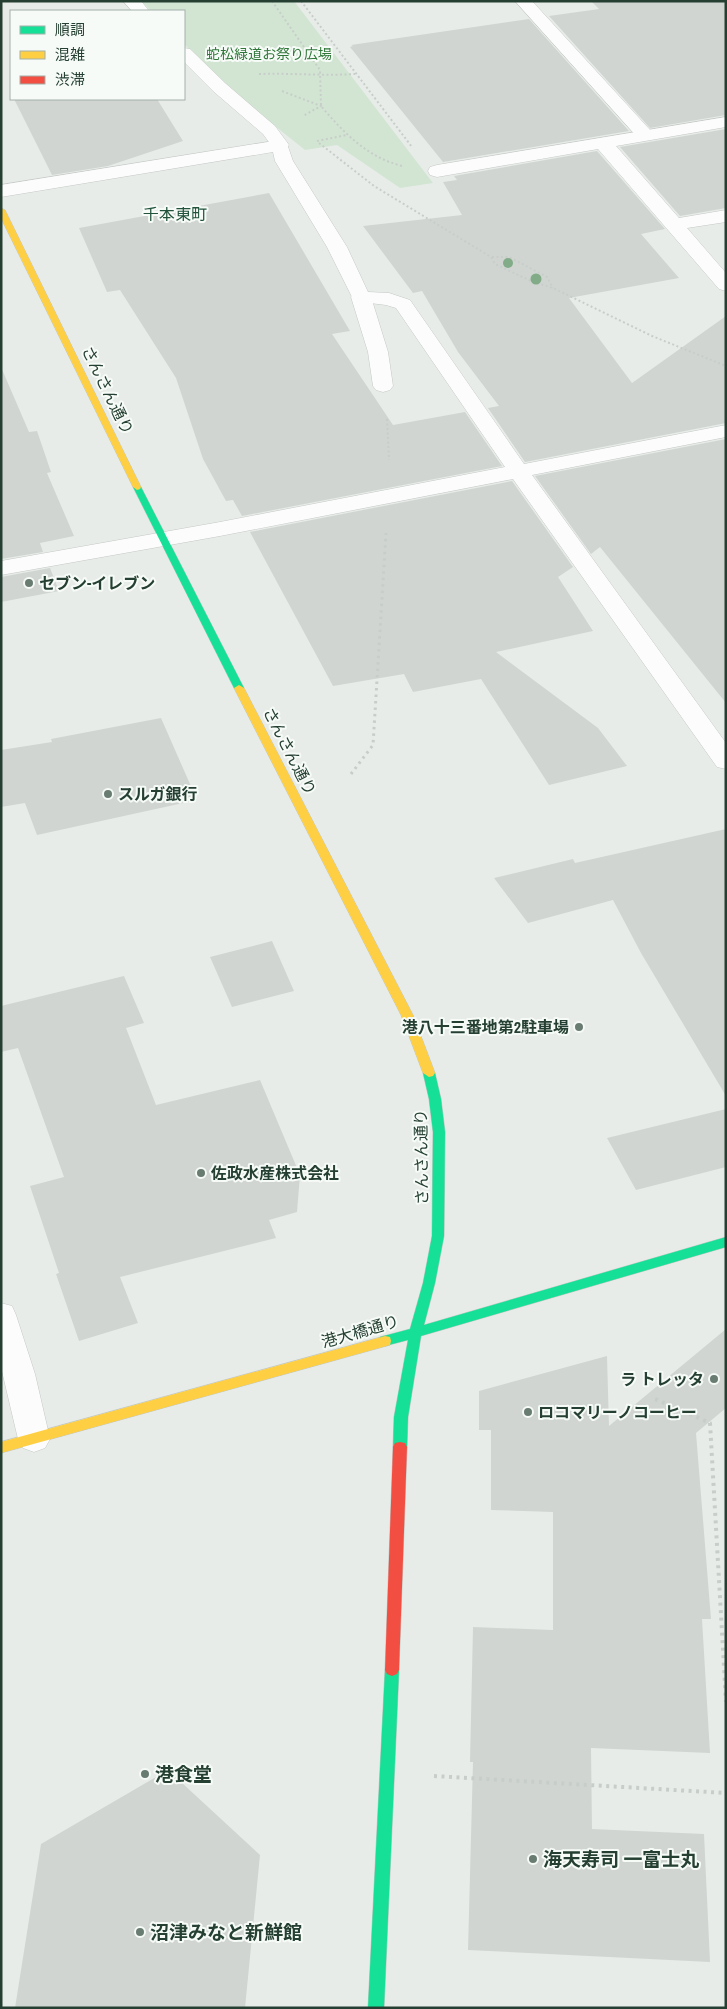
<svg xmlns="http://www.w3.org/2000/svg" width="727" height="2009" font-family="'Archivo Narrow','Noto Sans JP',sans-serif">
<style>
.green{fill:#d2e5d2}
.building{fill:#d0d5d2}
.lines{fill:none;stroke-linecap:round;stroke-linejoin:round}
.lane-casing{stroke:#c5c9c6;stroke-width:1}
.street-casing{stroke:#c5c9c6;stroke-width:1}
.fast-casing{stroke:#c1c8c4;stroke-width:1}
.slow-casing{stroke:#c1c8c4;stroke-width:1}
.jam-casing{stroke:#c1c8c4;stroke-width:1}
.path-far2{stroke:#c7cec9;stroke-width:2;stroke-dasharray:2 2.5;stroke-linecap:butt}
.path-far1{stroke:#c7cec9;stroke-width:3;stroke-dasharray:2.5 4;stroke-linecap:butt}
.path{stroke:#c7cec9;stroke-width:4;stroke-dasharray:3 4.5;stroke-linecap:butt}
.lane{fill:#fcfcfc;fill-rule:evenodd}
.street{fill:#fcfcfc;fill-rule:evenodd}
.fast{fill:#16e098;fill-rule:evenodd}
.slow{fill:#ffcf43;fill-rule:evenodd}
.jam{fill:#f24e42;fill-rule:evenodd}
.tree{fill:#82ac88}
.poi-dot{fill:#697c72;stroke:#f7fbf8;stroke-width:2}
.labels{text-anchor:middle;stroke-width:4;stroke-linejoin:round;paint-order:stroke}
.far-park-label{font-size:14px;fill:#2f7739;stroke:#f7fbf8}
.far-quarter-label{font-size:16px;fill:#21533a;stroke:#f7fbf8}
.street-label{font-size:16px;fill:#254032;stroke:#f7fbf8}
.poi-label{font-size:16px;font-weight:bold;fill:#254032;stroke:#f7fbf8;text-anchor:start}
.near-poi-label{font-size:19px;font-weight:bold;fill:#254032;stroke:#f7fbf8;text-anchor:start}
</style>
<rect width="100%" height="100%" fill="#e8ece9"/>
<path class="green" d="M141,1H294L433,183L400,188L337,145L305,150L230,90L184,44V11H151Z"/>
<path class="building" d="M591,1H726V115L650,128L549,16L599,9Z
M529,19L629,131L443,162L350,47L353,46L351,45Z
M14,99H157L183,141L108,166L52,175Z
M726,129V208L680,216L620,147Z
M597,151L665,229L641,234L679,278L569,298L632,383L726,316V423L525,462L488,408L499,406L458,352L422,291L413,293L363,226L462,215L443,182L457,180L454,176Z
M269,193L350,331L332,334L393,425L465,412L502,466L242,516L233,500L226,501L203,459L176,378L120,290L107,292L79,228Z
M1,367L29,432L37,431L51,472L47,473L74,536L40,543L43,552L1,559Z
M726,439V703L600,547L591,554L535,476Z
M512,481L573,567L558,577L593,631L496,652L598,728L627,766L549,785L481,679L413,692L404,674L333,686L250,532Z
M50,568L59,591L1,602V577Z
M161,718L197,800L37,835L25,803L1,807V750L52,742L51,739Z
M726,829V1096L641,953L613,900L528,923L494,878L573,859L575,863Z
M272,941L294,991L232,1007L210,957Z
M124,976L144,1023L126,1028L156,1105L260,1080L300,1175L297,1212L269,1220L276,1238L120,1277L138,1323L79,1341L56,1274L59,1273L30,1186L64,1177L18,1048L1,1052V1006Z
M726,1109V1167L636,1190L607,1138Z
M726,1329V1408L696,1433L711,1619H702L710,1753L591,1748L592,1829L704,1834L710,1962L468,1950L473,1762H470L473,1627L553,1630V1512L491,1510V1430H479V1391L607,1356L609,1426Z
M168,1770L260,1855L245,2008H15L41,1844Z"/>
<g class="lines">
<g class="lane-casing">
<path id="lane" d="M123,1H141L149,11H132Z
M515,1H532L651,131L654,135L651,139L645,140L639,139Z
M184,48L190,49L225,83L275,126L289,145L286,149L280,150L274,149L263,134L213,91L184,62Z
M361,291L368,293L371,297L388,352L393,386L390,390L383,392L376,390L373,386L368,352L351,297L354,293Z"/>
</g>
<g class="street-casing">
<path id="street" d="M726,117V127L616,146L679,218L726,210V222L687,228L726,273V291L719,289L598,149L437,177L430,175L428,171L430,167L437,165Z
M280,140L286,141L293,161L347,247L368,292L389,293L410,300L524,464L726,425V437L532,475L726,743V769L717,767L513,479L220,536L1,575V561L220,522L505,467L396,308L386,305L354,301L327,247L275,161L273,152L1,197V185Z
M1,1303L12,1306L16,1315L35,1374L50,1439L45,1448L34,1452L23,1448L18,1439L1,1367Z"/>
</g>
<g class="fast-casing">
<path id="fast" d="M137,484L141,487L244,688L242,690L239,691L234,688L133,487Z
M429,1069L435,1073L441,1099L445,1132L444,1236L435,1283L424,1325L726,1237V1247L421,1336L408,1417L407,1447L405,1451L400,1452L395,1451L393,1447L394,1417L408,1340L385,1346L380,1345L379,1341L380,1337L410,1329L423,1283L432,1236L433,1132L429,1099L423,1073Z
M392,1664L397,1666L399,1670L384,2008H368L385,1670L387,1666Z"/>
</g>
<g class="slow-casing">
<path id="slow" d="M1,208L5,210L141,487L140,489L137,490L133,487L1,218Z
M239,685L244,688L413,1015L435,1073L433,1076L429,1077L423,1073L401,1015L234,688Z
M385,1336L390,1337L391,1341L390,1345L1,1453V1442Z"/>
</g>
<g class="jam-casing">
<path id="jam" d="M400,1442L405,1443L407,1447L399,1670L397,1674L392,1676L387,1674L385,1670L393,1447L395,1443Z"/>
</g>
<path class="path-far2" d="M272,1L320,70L321,106C344,133 367,157 402,166
M301,1L412,147
M259,74C291,73 323,76 355,74
M282,91L321,106L303,116
M317,141L347,135
M319,143L374,186L491,257L495,264L533,282L553,288L652,336L726,366
M492,257H509L547,277L553,288
M387,419L389,460"/>
<path class="path-far1" d="M351,774L373,745L386,533"/>
<path class="path" d="M655,1399L710,1423L726,1702
M434,1776L726,1793"/>
<use href="#lane" class="lane"/>
<use href="#street" class="street"/>
<use href="#fast" class="fast"/>
<use href="#slow" class="slow"/>
<use href="#jam" class="jam"/>
</g>
<g class="tree">
<circle cx="508" cy="263" r="5"/>
<circle cx="536" cy="279" r="5.5"/>
</g>
<g class="poi-dot">
<circle cx="29" cy="583" r="5"/>
<circle cx="108" cy="794" r="5"/>
<circle cx="579" cy="1027" r="5"/>
<circle cx="201" cy="1173" r="5"/>
<circle cx="714" cy="1379" r="5"/>
<circle cx="528" cy="1412" r="5"/>
<circle cx="145" cy="1774" r="5"/>
<circle cx="533" cy="1859" r="5"/>
<circle cx="140" cy="1932" r="5"/>
</g>
<g class="labels">
<g class="far-park-label">
<text x="269" y="59">蛇松緑道お祭り広場</text>
</g>
<g class="far-quarter-label">
<text x="175" y="220">千本東町</text>
</g>
<g class="street-label">
<text transform="translate(108 390) rotate(64)" y="6">さんさん通り</text>
<text transform="translate(290 751) rotate(63)" y="6">さんさん通り</text>
<text transform="translate(421 1157) rotate(-91)" y="6">さんさん通り</text>
<text transform="translate(360 1331) rotate(-16)" y="6">港大橋通り</text>
</g>
<g class="poi-label">
<text x="39" y="589">セブン-イレブン</text>
<text x="118" y="800">スルガ銀行</text>
<text x="569" y="1033" text-anchor="end">港八十三番地第2駐車場</text>
<text x="211" y="1179">佐政水産株式会社</text>
<text x="704" y="1385" text-anchor="end">ラ トレッタ</text>
<text x="538" y="1418">ロコマリーノコーヒー</text>
</g>
<g class="near-poi-label">
<text x="155" y="1781">港食堂</text>
<text x="543" y="1866">海天寿司 一富士丸</text>
<text x="150" y="1939">沼津みなと新鮮館</text>
</g>
</g>
<rect width="727" height="2009" fill="none" stroke="#254032" stroke-width="5"/>
<rect x="10" y="10" width="175" height="90" fill="#f7fbf8" stroke="#a3b0a9"/>
<rect x="20" y="26" width="25" height="8" fill="#16e098" stroke="#a3b0a9"/>
<text x="55" y="35" font-size="15" fill="#254032">順調</text>
<rect x="20" y="51" width="25" height="8" fill="#ffcf43" stroke="#a3b0a9"/>
<text x="55" y="60" font-size="15" fill="#254032">混雑</text>
<rect x="20" y="76" width="25" height="8" fill="#f24e42" stroke="#a3b0a9"/>
<text x="55" y="85" font-size="15" fill="#254032">渋滞</text>
</svg>
